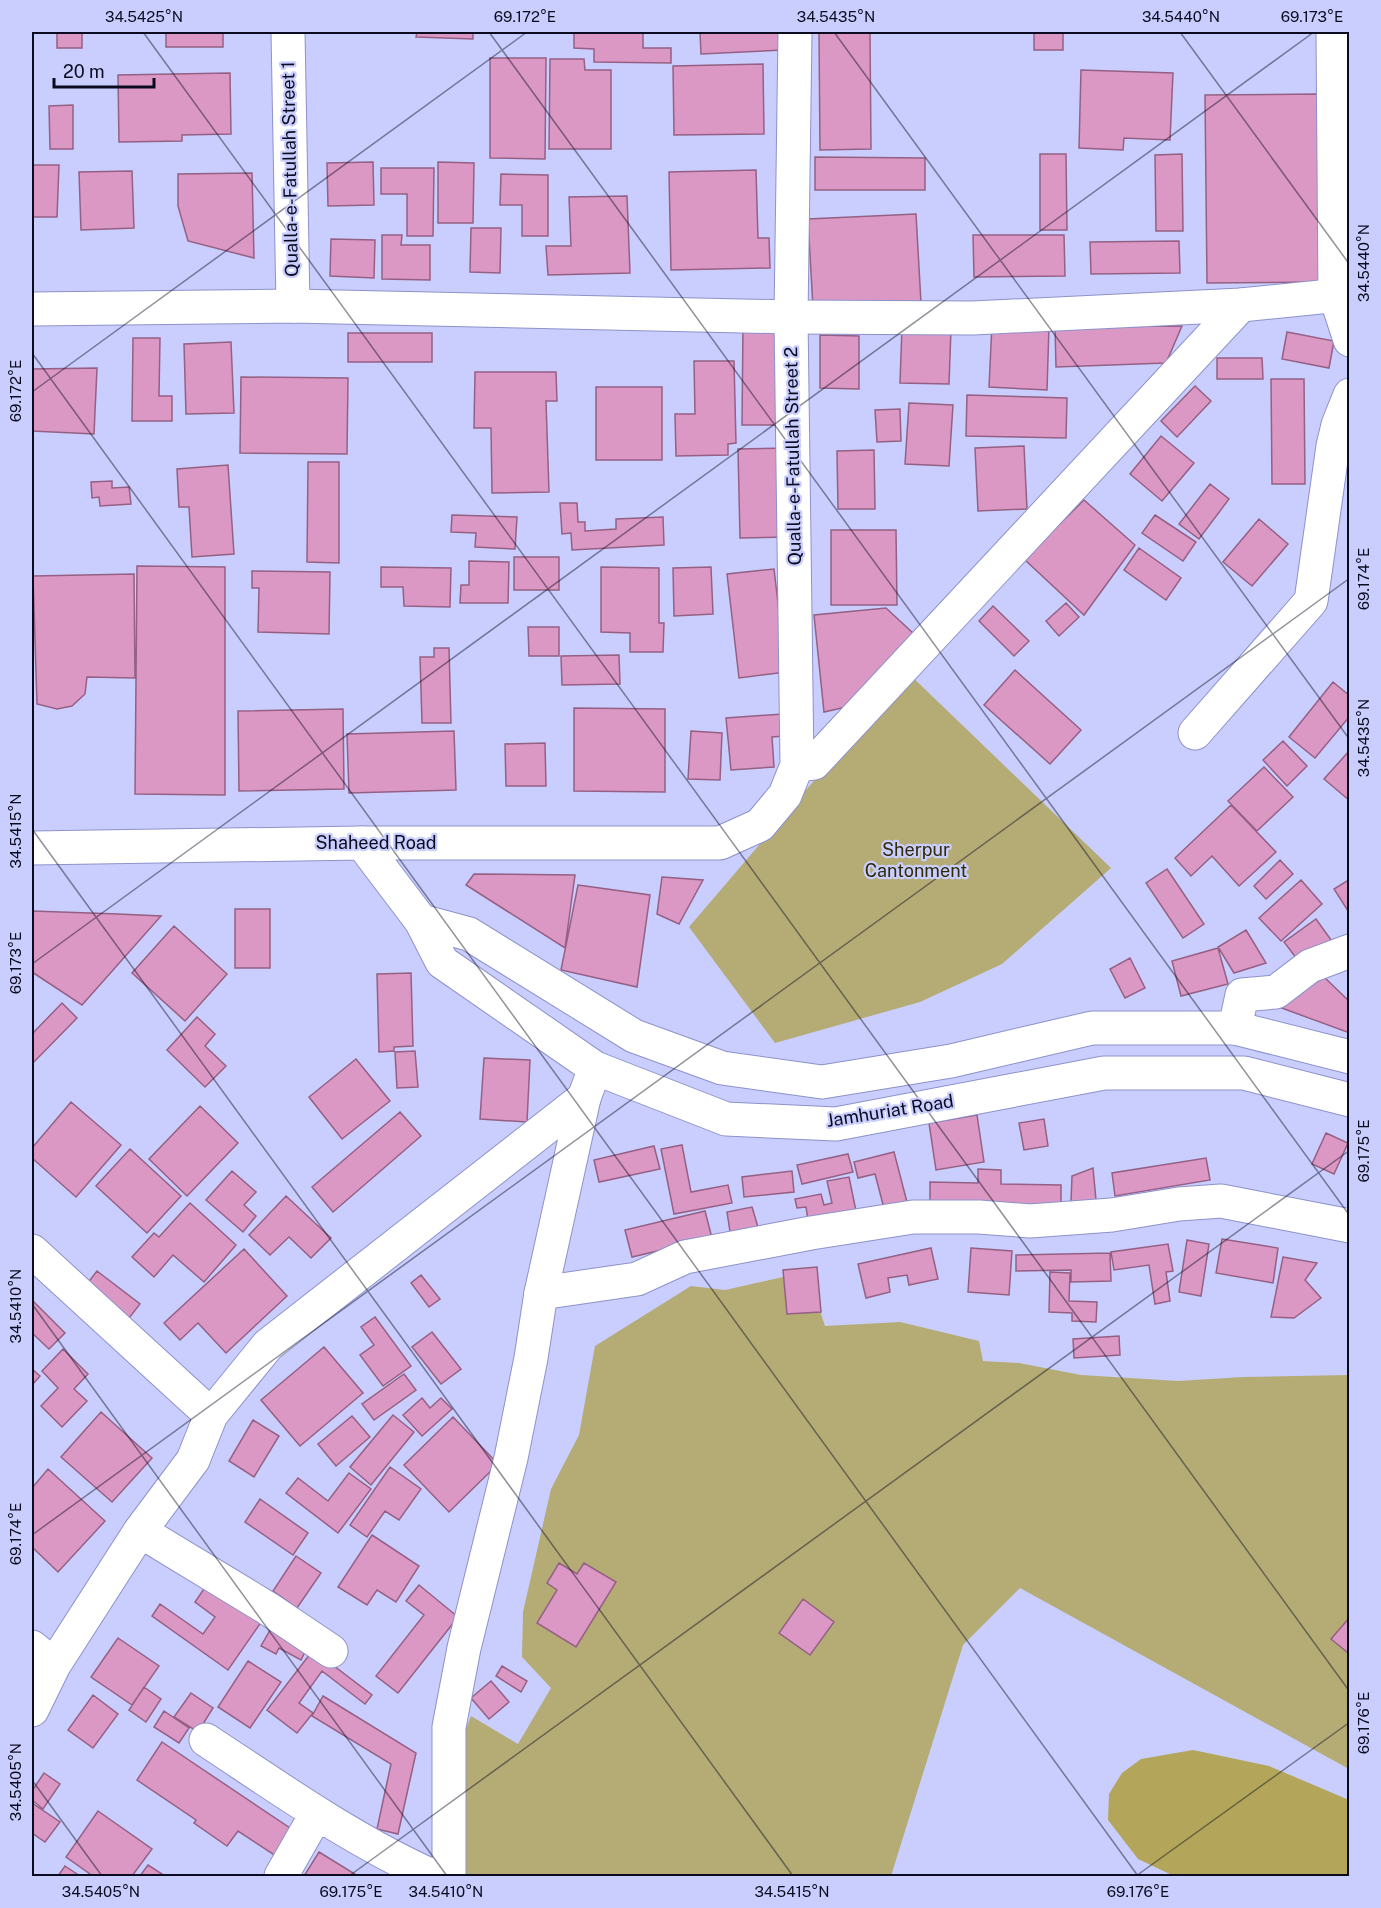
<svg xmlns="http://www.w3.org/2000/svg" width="1381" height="1908" font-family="'Public Sans',sans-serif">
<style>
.green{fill:#b4ab75}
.forest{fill:#b3a65a}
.building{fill:#db98c4;stroke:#956084;stroke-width:1.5}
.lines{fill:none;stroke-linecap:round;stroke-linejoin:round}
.street-casing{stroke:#8d92cb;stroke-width:35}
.secondary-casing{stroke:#8d92cb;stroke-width:35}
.street{stroke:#fff;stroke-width:33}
.secondary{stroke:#fff;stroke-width:33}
.ticks{fill:none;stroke:#0b0b1f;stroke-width:1.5;stroke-opacity:0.45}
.labels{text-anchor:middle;stroke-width:4.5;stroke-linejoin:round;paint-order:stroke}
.street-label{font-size:18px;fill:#0b0b1f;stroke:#c9cefe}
.park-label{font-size:18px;fill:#302a07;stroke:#c9cefe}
.neatline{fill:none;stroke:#0b0b1f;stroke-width:2}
.ticks-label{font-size:15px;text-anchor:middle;fill:#0b0b1f}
</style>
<rect width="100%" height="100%" fill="#c9cefe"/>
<path class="green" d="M907,672L1111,868L1002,964L920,1002L775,1043L689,927Z
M783,1277L809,1278L825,1326L900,1322L979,1341L983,1361L1019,1363L1081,1375L1178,1381L1243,1377L1349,1375V1769L1020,1588L963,1645L891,1876H460L463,1737L471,1716L518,1744L551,1688L522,1657L523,1612L551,1489L579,1435L595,1346L691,1286L725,1290Z"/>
<path class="forest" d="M1193,1750L1269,1766L1349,1800V1876H1174L1138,1859L1108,1820L1109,1794L1122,1773L1141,1759Z"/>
<path class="building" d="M57,32H82V48H57Z
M166,32H223V47H166Z
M417,32H473V39L416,37Z
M574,32H643V48H671V63L594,62V49L574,48Z
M700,32H782L783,50L701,54Z
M819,32H870L871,149L820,150Z
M1034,32H1063V50H1034Z
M490,58H546L545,159L490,158Z
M550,59H584L585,70H611V149H549Z
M763,64L764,134L674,135L673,66Z
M1081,70L1173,73L1170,140L1124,138L1123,150L1079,148Z
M230,73L231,134L182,135V141L119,142L118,75Z
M1319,94L1321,282L1207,283L1205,95Z
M73,105V149H50L49,106Z
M1040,154H1066L1067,230H1040Z
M1182,154L1183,231H1156L1155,155Z
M815,157L925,158V190H815Z
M373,162L374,205L328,206L327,163Z
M438,162L474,163L473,223H438Z
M33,165H59L57,217H32Z
M381,168H434L433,236H407V194H381Z
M756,170L758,238H769L770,268L671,270L669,172Z
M132,171L134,228L81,230L79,172Z
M252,173L254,258L188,241L178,206V174Z
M501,174L548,175V236H522V205H500Z
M627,196L630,273L548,275L546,246H571L569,197Z
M916,214L921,303L813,308L808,219Z
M471,228H501L500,273L470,272Z
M382,235H402L401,245H430V280L382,279Z
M973,235H1064L1065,276L974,277Z
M331,239L375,240L374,278L330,276Z
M1179,241L1180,273L1091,274L1090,242Z
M992,324L1049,326L1047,390L989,387Z
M743,326H777L776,425H742Z
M1182,326L1166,363L1056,367L1055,327Z
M902,327L951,329L949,384L900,383Z
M1287,332L1334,341L1329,368L1282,359Z
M348,333H432V362H348Z
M820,335L859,336V389L820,388Z
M133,338H160L159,396H172V421H132Z
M231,342L234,413L186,414L184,344Z
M1217,358H1262L1263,379H1217Z
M694,361H734L736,443L728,444V455L676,456L675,414H695Z
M97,368L94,434L32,431V369Z
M475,372H556L557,401H546L549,492L492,493L491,428H474Z
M241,377L348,378L347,454L240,453Z
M1271,379H1304L1305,484H1272Z
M1195,386L1211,401L1177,437L1161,421Z
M596,387H662V460H596Z
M967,395L1067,398L1066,438L966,436Z
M909,403L953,405L949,466L905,464Z
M900,409L901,441L877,442L875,410Z
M1161,436L1194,463L1162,501L1130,474Z
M1024,446L1027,509L978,511L975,448Z
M788,448L790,537L740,538L738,449Z
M874,450L875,509H838L837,451Z
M308,462H339V563L307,562Z
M228,465L234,554L192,557L189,507H179L177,469Z
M112,481V488L129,487L131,504L100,506L99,497L92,498L91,482Z
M1210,484L1229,499L1199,539L1179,524Z
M1084,500L1135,545L1084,615L1024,559Z
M560,503H577L578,522H585V531L616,529V519L663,517L664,545L572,550L571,533L562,534Z
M452,515L517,517L515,549L475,547L476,533L451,532Z
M1155,515L1196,542L1183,561L1142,533Z
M1259,519L1288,544L1252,586L1223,562Z
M831,530H896L897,605H831Z
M1139,548L1181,578L1166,600L1124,570Z
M514,557H559V590H514Z
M469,561L509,562L508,603H460L461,585H469Z
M137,566L225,567V795L135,794Z
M381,567L451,568L450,607L404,606L403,587H381Z
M601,567L659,568V623H664L663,652H630V633L601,632Z
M711,567L713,614L674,616L673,568Z
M774,569L786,672L739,678L727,574Z
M252,571L330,572L329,634L258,632L259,588H252Z
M134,574L135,678L87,677L85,694L72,706L57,709L37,704L33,576Z
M1066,603L1079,617L1059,636L1046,621Z
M993,606L1029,641L1014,656L979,621Z
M886,608L914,634L846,707L824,712L814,615Z
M528,627H559V656H529Z
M434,648H449L451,723H422L420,657H434Z
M619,655L620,684L562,685L561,656Z
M1015,670L1081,730L1050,764L984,705Z
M1333,682L1350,696V716L1315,758L1289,737Z
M574,708L665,709V792L574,791Z
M343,709L344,789L239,791L238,711Z
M783,714L785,736L772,737L774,767L731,770L726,718Z
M454,731L456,790L349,793L347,734Z
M691,731L722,733L720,780L688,779Z
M1283,741L1307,766L1287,786L1263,760Z
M545,743L546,786H506L505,744Z
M1350,750V801L1324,779Z
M1264,767L1293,797L1257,831L1228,801Z
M1231,805L1276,852L1239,886L1212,856L1191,876L1175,858Z
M1280,860L1293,874L1266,899L1254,886Z
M1167,869L1204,924L1183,938L1146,883Z
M474,874L575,875L565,948L466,885Z
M662,877L703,880L679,924L657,914Z
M1350,879V914L1334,889Z
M1301,880L1322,904L1281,941L1259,918Z
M578,885L650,895L637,987L561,970Z
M235,909H270V968H235Z
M32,911L118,914L161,916L82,1005L32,972Z
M1316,919L1334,944L1303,967L1284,942Z
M174,926L227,974L185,1021L132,973Z
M1246,930L1266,963L1234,973L1218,947Z
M1218,948L1228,984L1181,996L1172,961Z
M1130,958L1145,988L1125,998L1110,969Z
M411,973L413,1046L394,1047V1051L379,1052L377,974Z
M1324,977L1350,1002V1030L1347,1032L1279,1007Z
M62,1003L77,1018L32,1064V1032L33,1033Z
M197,1017L215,1034L205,1046L226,1066L205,1087L167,1050Z
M415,1051L418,1087L397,1088L395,1052Z
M484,1058L530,1060L527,1122L480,1119Z
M356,1059L390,1101L342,1139L309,1097Z
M71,1102L121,1145L76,1197L32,1158V1148Z
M200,1106L238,1143L187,1196L149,1159Z
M400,1112L421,1136L333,1212L312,1187Z
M977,1115L984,1162L936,1170L929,1123Z
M1044,1119L1048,1146L1024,1150L1019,1123Z
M1326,1133L1348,1143L1334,1174L1312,1164Z
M682,1145L691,1192L728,1185L732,1203L674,1214L661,1149Z
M654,1146L660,1169L599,1182L594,1160Z
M130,1149L181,1196L147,1233L96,1186Z
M894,1152L908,1206L885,1212L875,1174L858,1178L854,1162Z
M848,1154L853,1172L802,1184L797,1165Z
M1206,1158L1210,1180L1115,1196L1112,1173Z
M1093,1168L1096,1200L1071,1202L1072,1176Z
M978,1169L1001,1170V1184L1061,1185V1206L930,1205V1182L978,1183Z
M232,1171L256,1192L244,1205L256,1216L243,1232L206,1200Z
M792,1171L794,1192L744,1197L742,1177Z
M849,1177L856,1211L808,1220L806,1207L797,1208L795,1199L821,1194L824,1205L832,1203L827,1181Z
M286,1196L331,1238L311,1258L289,1237L270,1255L249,1235Z
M190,1203L236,1245L204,1282L173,1255L154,1277L132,1257L154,1233L159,1237Z
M752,1207L760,1234L731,1238L727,1212Z
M705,1211L712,1238L632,1257L625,1230Z
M1222,1239L1278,1248L1273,1283L1216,1273Z
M1187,1240L1209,1244L1201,1296L1179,1292Z
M1168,1244L1173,1271L1166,1272L1170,1301L1155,1304L1149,1265L1114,1270L1111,1252Z
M931,1248L938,1279L909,1285L907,1275L888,1278L890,1292L866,1298L858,1264Z
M971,1248L1012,1251L1009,1295L968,1292Z
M244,1249L287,1296L226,1353L198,1323L180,1340L164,1323Z
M1110,1253L1111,1281L1071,1282V1270L1016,1271V1255Z
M1283,1257L1317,1263L1305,1280L1321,1298L1294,1318L1271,1317Z
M817,1267L821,1312L787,1314L783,1270Z
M97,1271L140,1304L126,1322L83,1289Z
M1050,1272L1070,1273L1069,1301L1097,1302L1096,1322L1072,1321V1313L1049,1312Z
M421,1275L440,1299L429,1307L411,1283Z
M32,1300L65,1333L49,1349L32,1333Z
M375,1317L411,1366L383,1386L360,1355L374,1345L361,1327Z
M432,1332L461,1369L441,1384L412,1347Z
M1119,1336L1120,1355L1074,1358L1073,1339Z
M324,1347L363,1393L300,1446L261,1400Z
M63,1349L88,1374L74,1389L87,1401L62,1427L41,1406L58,1388L42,1371Z
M32,1369L40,1376L32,1385Z
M404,1374L416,1390L374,1420L362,1404Z
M422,1398L430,1408L441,1398L452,1409L422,1436L403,1415Z
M101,1412L152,1458L112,1502L61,1457Z
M393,1415L414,1432L371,1485L350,1467Z
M352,1416L370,1437L336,1466L318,1444Z
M453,1417L498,1464L449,1512L404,1465Z
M253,1420L279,1436L254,1477L229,1461Z
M390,1467L421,1489L399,1520L385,1511L367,1537L350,1525Z
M48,1469L105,1521L58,1572L32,1547V1488Z
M349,1473L371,1489L338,1533L286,1493L298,1478L328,1501Z
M260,1499L308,1533L293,1555L245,1522Z
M372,1535L419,1566L396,1602L377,1590L367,1605L338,1587Z
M296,1556L321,1573L297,1608L273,1591Z
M559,1563L577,1574L584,1563L616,1582L576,1647L537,1623L557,1590L547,1583Z
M210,1580L264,1618L228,1670L152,1616L160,1604L203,1634L215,1617L195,1602Z
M419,1585L458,1617L398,1693L376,1676L424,1615L406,1601Z
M803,1599L834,1622L810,1655L779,1633Z
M1350,1617V1649L1347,1652L1331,1639Z
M273,1625L309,1644L301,1660L279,1648L276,1654L261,1646Z
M118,1638L159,1666L132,1705L91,1677Z
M313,1650L372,1695L365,1704L322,1671L299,1703L313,1713L297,1733L267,1710Z
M248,1661L281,1682L250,1728L218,1707Z
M502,1666L527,1681L521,1692L496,1676Z
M491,1681L509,1702L489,1719L471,1698Z
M144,1687L161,1699L146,1722L129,1710Z
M191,1693L213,1708L198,1732L174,1717Z
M93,1695L118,1714L93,1748L68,1730Z
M323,1696L416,1753L398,1834L377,1829L391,1764L312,1716Z
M164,1711L189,1728L179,1743L154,1727Z
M162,1742L299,1834L282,1860L238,1831L227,1846L194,1823L196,1820L137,1780Z
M44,1773L60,1784L43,1809L32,1800V1791Z
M32,1803L60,1822L45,1842L32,1833Z
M98,1811L152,1849L132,1876H93L66,1857Z
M319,1852L358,1876H304Z
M148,1865L165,1876H140Z
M65,1866L80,1876H58Z"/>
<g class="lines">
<g class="street-casing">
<path id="street" d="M288,32L293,306
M1333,32L1335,294L1350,340
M1195,733L1311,601L1333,446L1338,425L1350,395
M797,765L814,763L1241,305
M362,843H720L760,825L785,795L797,765L791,317L795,32
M1235,1028L1242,995L1276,992L1310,966L1350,951
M32,1251L211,1415
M541,1293L637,1279L685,1257L811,1233L913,1217H979L1030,1221L1112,1215L1179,1204L1221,1201L1350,1226
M140,1531L267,1608L331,1651
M32,1647L54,1665L140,1531L193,1460L211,1415L268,1345L584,1098
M32,1710L54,1665
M206,1740C279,1788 352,1840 432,1876
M281,1876L317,1813"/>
</g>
<g class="secondary-casing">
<path id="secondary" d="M32,309L293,306L791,317L973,318L1241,305L1350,294
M32,848L362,843L421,921L442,962L595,1068L726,1119L836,1124L1104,1073H1244L1350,1100
M421,921L469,934L634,1036L722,1068L822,1082L951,1061L1092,1028H1235L1350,1057
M449,1876V1727L464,1648L511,1458L531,1358L541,1293L584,1098L595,1068"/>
</g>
<use href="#street" class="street"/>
<use href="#secondary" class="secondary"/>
</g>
<path class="ticks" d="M143,32L1350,1692M489,32L1350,1216M834,32L1350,740M1180,32L1350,265M32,353L1138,1876M32,392L527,32M32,829L793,1876M32,964L1314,32M32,1304L447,1876M32,1535L1350,578M32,1780L102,1876M349,1876L1350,1150M1136,1876L1350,1722"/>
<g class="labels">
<g class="street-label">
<text transform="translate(290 169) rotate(-91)" y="6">Qualla-e-Fatullah Street 1</text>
<text transform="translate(793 456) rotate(-91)" y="6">Qualla-e-Fatullah Street 2</text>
<text x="376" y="849">Shaheed Road</text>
<text transform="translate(890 1111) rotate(-9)" y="6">Jamhuriat Road</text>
</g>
<g class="park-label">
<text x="916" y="856">Sherpur<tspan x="916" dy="21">Cantonment</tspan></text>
</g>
</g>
<rect width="1381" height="1908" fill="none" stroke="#c9cefe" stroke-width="66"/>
<path d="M54 78v9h100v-9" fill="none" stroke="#0b0b1f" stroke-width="3"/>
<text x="63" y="78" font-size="18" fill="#0b0b1f" stroke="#c9cefe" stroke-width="4.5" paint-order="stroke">20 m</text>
<rect x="33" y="33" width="1315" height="1842" class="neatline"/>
<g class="ticks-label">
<text x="144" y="22">34.5425°N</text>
<text x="525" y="22">69.172°E</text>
<text x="836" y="22">34.5435°N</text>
<text x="1181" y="22">34.5440°N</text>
<text x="1312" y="22">69.173°E</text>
<text transform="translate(1364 263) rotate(-90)" y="5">34.5440°N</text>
<text transform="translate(16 391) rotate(-90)" y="5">69.172°E</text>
<text transform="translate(1364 579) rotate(-90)" y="5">69.174°E</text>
<text transform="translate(1364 738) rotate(-90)" y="5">34.5435°N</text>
<text transform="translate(16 831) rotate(-90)" y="5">34.5415°N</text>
<text transform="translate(16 963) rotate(-90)" y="5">69.173°E</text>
<text transform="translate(1364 1151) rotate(-90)" y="5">69.175°E</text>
<text transform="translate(16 1306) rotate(-90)" y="5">34.5410°N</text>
<text transform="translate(16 1534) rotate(-90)" y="5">69.174°E</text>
<text transform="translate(1364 1723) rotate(-90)" y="5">69.176°E</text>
<text transform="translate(16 1782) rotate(-90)" y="5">34.5405°N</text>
<text x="101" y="1897">34.5405°N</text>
<text x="351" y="1897">69.175°E</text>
<text x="446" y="1897">34.5410°N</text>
<text x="792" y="1897">34.5415°N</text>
<text x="1138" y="1897">69.176°E</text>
</g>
</svg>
